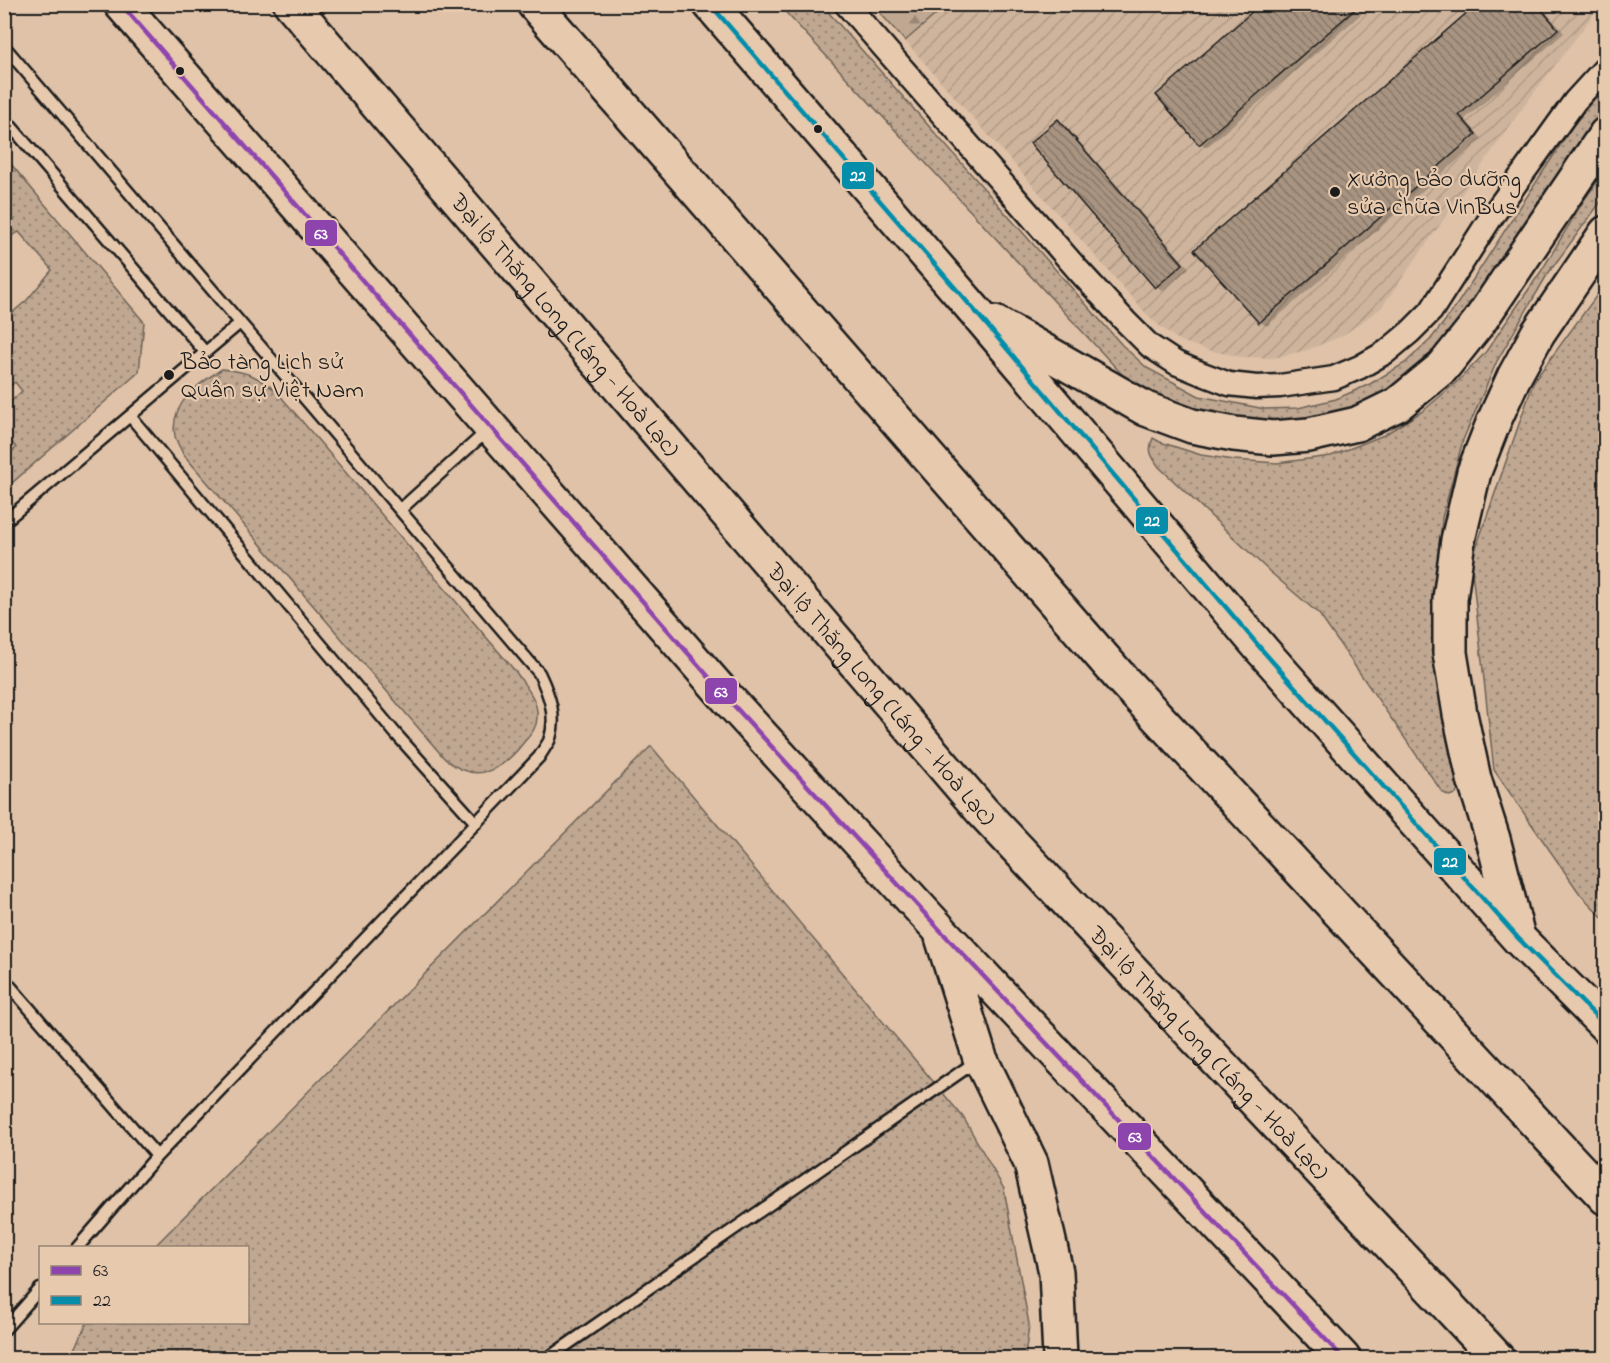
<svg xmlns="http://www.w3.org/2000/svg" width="1610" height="1363" font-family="'Indie Flower',sans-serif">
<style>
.industrial{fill:url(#industrial-furrows)}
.grass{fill:url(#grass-dots);stroke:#6e6256;stroke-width:1.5}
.forest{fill:url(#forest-firs);stroke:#6e6256;stroke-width:1.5}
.shadow{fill:#0003}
.building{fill:url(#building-back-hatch);stroke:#1c1c1c;stroke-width:1.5}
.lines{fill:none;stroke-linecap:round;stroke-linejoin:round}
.service-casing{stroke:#1c1c1c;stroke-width:15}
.minor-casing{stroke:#1c1c1c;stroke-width:27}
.primary-casing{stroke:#1c1c1c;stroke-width:38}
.motorway-casing{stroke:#1c1c1c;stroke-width:38}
.service{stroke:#e7c9ae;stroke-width:10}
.minor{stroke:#e7c9ae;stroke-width:22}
.primary{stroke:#e7c9ae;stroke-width:33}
.motorway{stroke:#e7c9ae;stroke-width:33}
.bus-1-casing{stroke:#e7c9ae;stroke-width:9}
.bus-2-casing{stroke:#e7c9ae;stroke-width:9}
.bus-1{stroke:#8e44ad;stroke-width:4.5}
.bus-2{stroke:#068daa;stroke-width:4.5}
.bus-dot{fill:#1c1c1c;stroke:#e7c9ae;stroke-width:2}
.labels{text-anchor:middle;stroke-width:4.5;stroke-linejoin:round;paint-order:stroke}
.poi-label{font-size:24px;fill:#1c1c1c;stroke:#e7c9ae;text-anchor:start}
.street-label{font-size:24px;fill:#1c1c1c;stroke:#e7c9ae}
.line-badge{stroke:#e7c9ae;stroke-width:2}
.badge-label{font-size:16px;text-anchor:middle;font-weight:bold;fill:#fff}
</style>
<defs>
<pattern id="industrial-furrows" width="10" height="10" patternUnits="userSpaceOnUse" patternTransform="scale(1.5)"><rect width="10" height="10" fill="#ceb49c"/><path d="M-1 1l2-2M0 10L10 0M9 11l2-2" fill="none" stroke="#b09a86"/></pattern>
<pattern id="grass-dots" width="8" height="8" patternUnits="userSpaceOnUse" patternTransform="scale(1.5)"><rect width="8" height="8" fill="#bfa791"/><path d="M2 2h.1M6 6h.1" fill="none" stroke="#9a8776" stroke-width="1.8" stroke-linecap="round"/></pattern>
<pattern id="forest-firs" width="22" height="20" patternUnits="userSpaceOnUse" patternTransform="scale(1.5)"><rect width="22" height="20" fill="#bfa791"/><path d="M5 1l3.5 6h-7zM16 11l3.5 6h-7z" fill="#9a8776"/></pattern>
<pattern id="building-back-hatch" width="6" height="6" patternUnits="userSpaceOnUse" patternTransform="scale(1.5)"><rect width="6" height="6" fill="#a89481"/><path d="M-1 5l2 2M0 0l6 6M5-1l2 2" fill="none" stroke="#887869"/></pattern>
</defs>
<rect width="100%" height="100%" fill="#dfc2a8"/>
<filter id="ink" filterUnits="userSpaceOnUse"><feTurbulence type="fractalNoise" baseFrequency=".0167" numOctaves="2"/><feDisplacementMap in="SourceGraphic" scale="12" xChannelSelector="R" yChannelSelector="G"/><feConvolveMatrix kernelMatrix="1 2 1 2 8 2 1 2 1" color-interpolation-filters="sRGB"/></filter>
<g filter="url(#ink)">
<path class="industrial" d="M947,5H1601L1526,103L1381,308L1342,336L1307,350L1274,358L1242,357L1207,350L1178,340L1152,320L905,41Z"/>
<path class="grass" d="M779,5H822L1122,345L1147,368L1199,396L1265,409L1298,408L1336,399L1370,384L1405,363L1430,340L1452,312L1574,124L1605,86V110L1575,149L1524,229L1440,352L1370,405L1282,426L1199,419L1131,384Z
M5,157L144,322L139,372L5,489V458L16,448L5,432V407L22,391L15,382L5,391V319L27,300L52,270L19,232L5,239Z
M1605,171V196L1547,275L1497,361L1463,440L1442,518L1436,597L1460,786L1456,794L1449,796L1442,792L1319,614L1269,571L1159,467C1152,457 1147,451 1153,438L1160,442L1201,455L1234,460L1277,463L1331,456L1384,435L1423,411L1458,381L1485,353L1542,270L1584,200Z
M1605,284V920L1580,894L1494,770L1471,562L1534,381Z
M222,369C248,372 256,375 277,392L516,672C525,686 539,700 537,718C537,728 530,735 524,742C502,771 476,785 445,759L183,454C181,448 176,442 175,436C169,404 198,384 222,369Z
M651,746L963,1117L1004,1189L1029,1324L1025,1358H71L87,1323L248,1322V1248L154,1247Z"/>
<path class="forest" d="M873,5H947L905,41Z"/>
<path class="shadow" d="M1263,4H1373L1207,147L1200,143Z
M1479,4H1539L1564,33L1465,119L1482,139L1267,326L1260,322Z
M1058,121L1065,125L1189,268L1163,291L1156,286Z"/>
<path class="building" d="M1261,4H1361L1199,145L1156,95Z
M1477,4H1537L1558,29L1459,115L1476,134L1259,323L1194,250Z
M1058,119L1183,264L1155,288L1030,143Z"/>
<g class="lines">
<g class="service-casing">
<path id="service" d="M4,46L539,673C549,694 558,717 549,741C546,746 542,752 539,757L157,1156L77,1248
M4,118L205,352
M130,416L396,734L476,823
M401,509L487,431
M4,522L240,323
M4,979L157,1156
M4,1330L40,1289
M548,1358L978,1060"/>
</g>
<g class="minor-casing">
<path id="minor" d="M846,4L1078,270L1125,321L1150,346L1176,363L1200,373L1229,384L1257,387L1280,386L1334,378L1360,367L1386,352L1410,332L1431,311L1490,219L1575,101L1606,67"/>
</g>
<g class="primary-casing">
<path id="primary" d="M121,4L728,699L939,929L1343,1358
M710,4L975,311L1263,651L1518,938L1606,1026
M995,323L1146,409L1192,426L1234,434L1273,438L1309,435L1357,424L1398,404L1443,367L1479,322L1606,134
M1517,933L1493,839L1474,779L1460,714L1450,653V599L1458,540L1474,472L1494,421L1514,377L1538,333L1606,233
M942,937L980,1058L1031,1163L1056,1272L1060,1358"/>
</g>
<g class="motorway-casing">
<g id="motorway">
<path id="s1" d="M291,4L982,811L1497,1358"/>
<path d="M534,4L1120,677L1606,1198"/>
</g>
</g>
<use href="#service" class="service"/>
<use href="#minor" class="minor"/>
<use href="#primary" class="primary"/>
<use href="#motorway" class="motorway"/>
<g class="bus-1-casing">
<path id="bus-1" d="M121,4L728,699L939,929L1343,1358"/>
</g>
<g class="bus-2-casing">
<path id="bus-2" d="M710,4L975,311L1263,651L1518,938L1606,1026"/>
</g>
<use href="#bus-1" class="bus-1"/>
<use href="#bus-2" class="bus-2"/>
</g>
</g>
<g class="bus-dot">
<circle cx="180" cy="71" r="5"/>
<circle cx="818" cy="129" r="5"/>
<circle cx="1335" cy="192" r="6"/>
<circle cx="169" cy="375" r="6"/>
</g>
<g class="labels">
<g class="poi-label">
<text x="1347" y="186">Xưởng bảo dưỡng<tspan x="1347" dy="28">sửa chữa VinBus</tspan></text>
<text x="181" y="369">Bảo tàng Lịch sử<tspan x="181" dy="28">Quân sự Việt Nam</tspan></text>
</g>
<g class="street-label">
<text dy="8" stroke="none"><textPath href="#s1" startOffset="422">Đại lộ Thăng Long (Láng - Hoà Lạc)</textPath></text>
<text dy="8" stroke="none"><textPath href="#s1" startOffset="908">Đại lộ Thăng Long (Láng - Hoà Lạc)</textPath></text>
<text dy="8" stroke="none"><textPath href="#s1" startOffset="1394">Đại lộ Thăng Long (Láng - Hoà Lạc)</textPath></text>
</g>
</g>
<g class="line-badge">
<rect x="841" y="161" width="34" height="29" rx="6" fill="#068daa"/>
<rect x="304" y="219" width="34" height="28" rx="6" fill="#8e44ad"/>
<rect x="1135" y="506" width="34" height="29" rx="6" fill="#068daa"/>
<rect x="704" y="677" width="34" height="28" rx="6" fill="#8e44ad"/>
<rect x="1433" y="847" width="34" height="29" rx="6" fill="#068daa"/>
<rect x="1117" y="1122" width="35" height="29" rx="6" fill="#8e44ad"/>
</g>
<g class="badge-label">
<text x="858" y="181">22</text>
<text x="321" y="239">63</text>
<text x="1152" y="526">22</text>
<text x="721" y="697">63</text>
<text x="1450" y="867">22</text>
<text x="1135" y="1142">63</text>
</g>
<rect width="1610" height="1363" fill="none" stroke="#e7c9ae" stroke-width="24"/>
<rect x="12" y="12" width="1586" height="1339" fill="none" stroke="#1c1c1c" stroke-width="2" filter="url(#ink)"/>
<rect x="39" y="1246" width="210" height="78" fill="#e7c9ae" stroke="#968474" stroke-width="1.5"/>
<rect x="51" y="1266" width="30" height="9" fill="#8e44ad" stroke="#968474" stroke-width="1.5"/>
<text x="93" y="1276" font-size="18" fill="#1c1c1c">63</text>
<rect x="51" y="1296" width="30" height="9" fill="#068daa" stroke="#968474" stroke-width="1.5"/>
<text x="93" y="1306" font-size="18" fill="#1c1c1c">22</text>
</svg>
